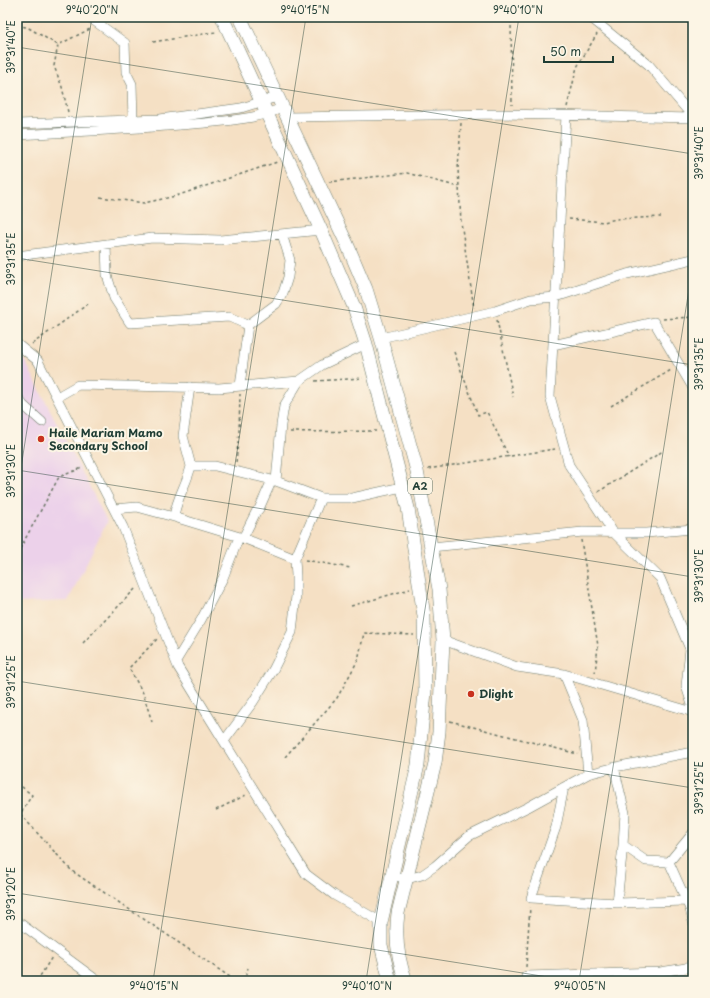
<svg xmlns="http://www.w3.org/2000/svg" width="710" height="998" font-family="'Playpen Sans',sans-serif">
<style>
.built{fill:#ecd1ea}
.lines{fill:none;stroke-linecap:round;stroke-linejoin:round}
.minor-casing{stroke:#6a7666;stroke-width:10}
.highway-casing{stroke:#6a7666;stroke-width:14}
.path{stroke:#6a7666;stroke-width:1.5;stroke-dasharray:3 3;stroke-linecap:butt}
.minor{stroke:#fff;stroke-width:9}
.highway{stroke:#fff;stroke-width:13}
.ticks{fill:none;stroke:#1f3d34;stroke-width:1;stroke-opacity:0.45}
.poi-dot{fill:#c8321e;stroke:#fcf5e5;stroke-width:1.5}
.labels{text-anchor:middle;stroke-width:4;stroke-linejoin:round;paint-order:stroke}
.shield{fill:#fcf5e5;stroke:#617469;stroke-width:1}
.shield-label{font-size:10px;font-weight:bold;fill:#1f3d34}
.poi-label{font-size:11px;font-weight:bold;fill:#1f3d34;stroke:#fcf5e5;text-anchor:start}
.neatline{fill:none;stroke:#1f3d34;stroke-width:1.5}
.ticks-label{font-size:10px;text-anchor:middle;fill:#1f3d34}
</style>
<rect width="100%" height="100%" fill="#fcf5e5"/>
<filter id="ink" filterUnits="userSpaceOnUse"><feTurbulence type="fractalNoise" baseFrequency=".025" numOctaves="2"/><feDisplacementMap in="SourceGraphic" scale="8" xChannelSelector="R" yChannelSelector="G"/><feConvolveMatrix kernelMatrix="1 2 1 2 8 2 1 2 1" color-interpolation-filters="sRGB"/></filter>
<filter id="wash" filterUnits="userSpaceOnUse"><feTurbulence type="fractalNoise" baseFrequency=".012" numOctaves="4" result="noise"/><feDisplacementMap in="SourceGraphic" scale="16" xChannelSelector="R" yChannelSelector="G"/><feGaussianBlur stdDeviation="0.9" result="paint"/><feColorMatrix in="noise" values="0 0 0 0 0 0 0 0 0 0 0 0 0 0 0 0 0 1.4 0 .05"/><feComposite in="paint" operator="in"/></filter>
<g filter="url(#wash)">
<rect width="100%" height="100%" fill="#f5e0c4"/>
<path class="built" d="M17,354L23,357L107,521L68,601L17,603Z"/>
</g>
<g filter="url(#ink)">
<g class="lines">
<g class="minor-casing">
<path id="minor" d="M89,17L125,43L126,72L132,84L133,120
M590,17L649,65L693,117
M566,116L550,396L569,465L613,532L660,578L690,649L686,686L693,708
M288,117L502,114L693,118
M17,124L160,119L241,108L277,97
M17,135C76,132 134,129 193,124C223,121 254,120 282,108
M106,244L107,275L114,298L130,323L229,317L248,325
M17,256L152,238L220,240L321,230
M381,338L495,311L531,299L556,297L627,274L693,259
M17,344L38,361L123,527L178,667L306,874L334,895L381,922
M553,345L654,322L693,388
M299,381L284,406L281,425L276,481L321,498H352L402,487
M240,386L248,325L276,304L283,293L288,277L290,260L282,234
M190,387L183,436L191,466H215L276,481
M17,396L23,405L42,422
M57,397L78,385L219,388L299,381L322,365L366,344
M272,480L259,509L256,512L243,538L295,559L321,498
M114,509L137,507L174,517L243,538
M174,517C176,499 187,484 191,466
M431,547L583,532L646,533L693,529
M443,640L517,667L564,674L693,712
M176,661L201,620L223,578L239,537
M564,674L583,720L588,774
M224,741L253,702L273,670L292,632L296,596V576L295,559
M614,767L625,813L623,845L646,861L669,862
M564,787L556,827L531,898L617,903
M693,833L669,862L690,909L693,922
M623,845L617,903L687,901
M392,875L407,879L422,875L435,866L469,836L528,807L588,774L620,766L693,752
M17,921L98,981
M526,976L660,972L686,968L693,964"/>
</g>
<g class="highway-casing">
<path id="highway" d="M222,17L321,230L354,307L366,344L408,508L424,616L425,692L418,765L381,922V945L390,981
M240,17L347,244L366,289L381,338L417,471L431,547L439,589L443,640L439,732L435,763L398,913C395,937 397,958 406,981"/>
</g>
<path class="path" d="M511,20L512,105
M17,26L27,27L58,45
M153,42L216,32
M567,107L577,67L597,34
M68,112L62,87L54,66L58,45L90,29
M461,123L458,169L461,222L474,308
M329,182L407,173L459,187
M100,197L144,203L176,196L277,162
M569,219L604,222L616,219L661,217
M663,319L693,317
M497,320L513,397
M32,344L88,304
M454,352L478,415L487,412L509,457
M315,381L363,378
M611,406L671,370
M290,432L376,431
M236,462L239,432L240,394
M428,469L555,449
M598,492L663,451
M581,540L598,646L595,673
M17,554L59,477L82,468
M305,560L351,568
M351,606L410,589
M83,643L137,587
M450,721L578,754
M152,722L143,693L129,668L157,639
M285,757L337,698L358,660L364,633L414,635
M17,783L32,795L20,814L72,871L236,981
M216,810L246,795
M526,967L530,907
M37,981L52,957
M244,981L248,968"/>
<use href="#minor" class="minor"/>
<use href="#highway" class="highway"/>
</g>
</g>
<path class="ticks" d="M17,47L693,154M17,258L693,365M17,470L693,577M17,493L92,17M17,681L693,788M17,893L573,981M153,981L306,17M366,981L519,17M579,981L693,264"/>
<g class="poi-dot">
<circle cx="41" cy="439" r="4"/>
<circle cx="471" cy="694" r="4"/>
</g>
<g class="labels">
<rect class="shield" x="408" y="478" width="24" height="16" rx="3"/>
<g class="shield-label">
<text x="420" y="490">A2</text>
</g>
<g class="poi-label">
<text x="49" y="437">Haile Mariam Mamo<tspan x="49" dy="13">Secondary School</tspan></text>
<text x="479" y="698">Dlight</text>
</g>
</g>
<rect width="710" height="998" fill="none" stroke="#fcf5e5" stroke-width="44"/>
<path d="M544 56v6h69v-6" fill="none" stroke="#1f3d34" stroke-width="2"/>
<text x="550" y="56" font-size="12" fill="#1f3d34" stroke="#fcf5e5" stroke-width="3" paint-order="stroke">50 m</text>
<rect x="22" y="22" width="666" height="954" class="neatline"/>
<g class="ticks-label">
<text x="92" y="14">9°40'20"N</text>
<text x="305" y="14">9°40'15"N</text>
<text x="518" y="14">9°40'10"N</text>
<text transform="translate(11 47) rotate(-90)" y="4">39°31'40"E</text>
<text transform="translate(699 153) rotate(-90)" y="4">39°31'40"E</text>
<text transform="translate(11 259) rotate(-90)" y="4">39°31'35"E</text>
<text transform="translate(699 364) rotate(-90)" y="4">39°31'35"E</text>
<text transform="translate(11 471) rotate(-90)" y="4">39°31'30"E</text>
<text transform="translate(699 576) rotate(-90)" y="4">39°31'30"E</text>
<text transform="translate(11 682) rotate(-90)" y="4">39°31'25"E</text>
<text transform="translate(699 788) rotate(-90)" y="4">39°31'25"E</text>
<text transform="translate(11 894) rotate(-90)" y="4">39°31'20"E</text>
<text x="154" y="990">9°40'15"N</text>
<text x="367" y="990">9°40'10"N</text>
<text x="580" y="990">9°40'05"N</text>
</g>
</svg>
